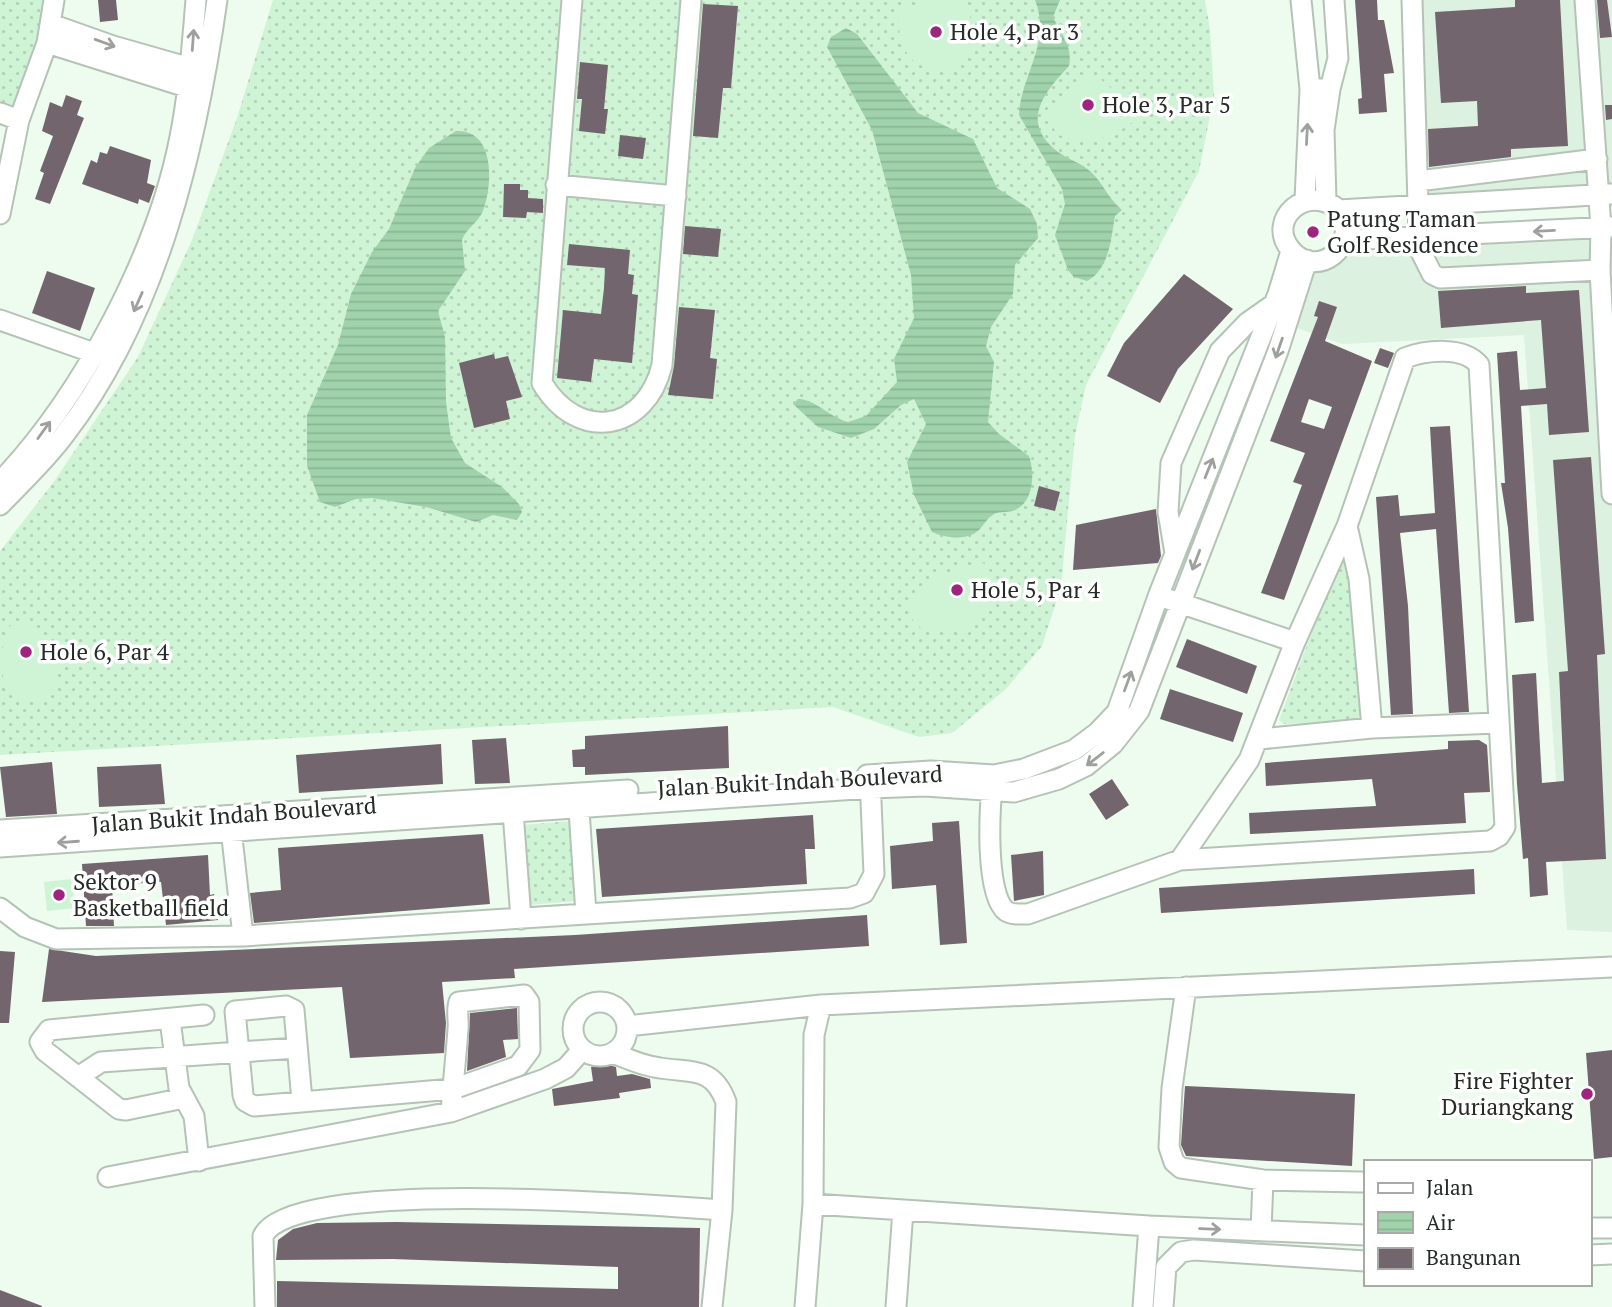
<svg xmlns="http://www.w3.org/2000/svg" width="1612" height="1307" font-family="'PT Serif',serif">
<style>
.built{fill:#dcf1df}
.grass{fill:url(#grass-dots)}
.pitch{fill:#cff3d5}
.water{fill:url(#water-rules)}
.building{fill:#73656d;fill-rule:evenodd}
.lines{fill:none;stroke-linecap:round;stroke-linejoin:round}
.minor-casing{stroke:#b5c3b7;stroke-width:23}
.minor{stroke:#fff;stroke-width:19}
.oneway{stroke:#9da09d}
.poi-dot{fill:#9d257e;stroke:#fff;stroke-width:2.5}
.labels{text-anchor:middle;stroke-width:7;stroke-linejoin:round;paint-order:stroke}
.poi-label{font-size:23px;fill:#252b26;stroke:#fff;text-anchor:start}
.street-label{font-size:23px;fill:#252b26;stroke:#fff}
</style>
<defs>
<pattern id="grass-dots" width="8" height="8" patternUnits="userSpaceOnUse" patternTransform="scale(1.75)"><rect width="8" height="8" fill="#cff3d5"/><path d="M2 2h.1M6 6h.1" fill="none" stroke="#b2d0b7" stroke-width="1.8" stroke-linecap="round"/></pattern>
<pattern id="water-rules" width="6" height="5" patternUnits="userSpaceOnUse" patternTransform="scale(1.75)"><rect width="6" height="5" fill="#a0d3ab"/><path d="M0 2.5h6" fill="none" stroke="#8ab593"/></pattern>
</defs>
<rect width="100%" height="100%" fill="#edfcef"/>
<path class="built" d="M1407,0H1612V194L1418,206Z
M1612,223V932L1567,930L1524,335L1342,344L1297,328L1316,261L1341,248Z"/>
<path class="grass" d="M0,0H52L19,119L0,112Z
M273,0H1205L1210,29L1214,96L1199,171L1086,385L1075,436L1061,587L1042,646L1006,689L952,733L919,737L833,707L0,755V551L53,483L138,357L192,240L237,118Z
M1350,560L1360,716L1355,721L1284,724L1279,720L1337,565Z
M571,821L577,901L528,905L522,825Z"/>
<path class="pitch" d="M929,0H960L974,24V50L953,70C910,72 899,53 898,12Z
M1097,76L1119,95L1133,122C1106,141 1091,143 1058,135L1044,114L1078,80Z
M984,563L997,582C992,627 963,633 923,630L910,617C914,570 947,576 984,563Z
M24,620C54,636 73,684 37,703C27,701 14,699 7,690C0,675 0,639 9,627C13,623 19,622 24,620Z
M72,879L75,908L47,911L44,882Z"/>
<path class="water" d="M1035,0H1060L1053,17C1061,35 1073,45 1069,66C1044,93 1019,122 1058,152C1069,160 1082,163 1091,172C1103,183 1107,197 1122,210L1115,216C1111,237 1110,269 1087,281L1074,277L1068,270L1055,235L1065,204L1062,189L1019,115C1021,74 1052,43 1035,0Z
M846,28L857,34L918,113L973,139L997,188L1030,209L1037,224L1038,238L1015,265L1013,294L991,327L986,346L994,362L988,422L999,434L1029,456C1035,473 1034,502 1015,510C1008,513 1001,511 994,514C987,518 984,525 979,530C967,541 945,538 932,532L914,495L907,462L926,424L914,399L901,405L874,429L851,438L818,427L793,404L798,399C817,400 829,417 848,422L866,416L897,382L894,359L914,318L911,275L872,130L827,47L831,37Z
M456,131C496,129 493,187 482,213C477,223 466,229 462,240L465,271L438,311L445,337L446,402L451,438L465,463L502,487L519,504L522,512L517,520L493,515L476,522L426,507L372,498L356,499L335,507L320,502L307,466V415L338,345L351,294L372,252L389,229L415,168L429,148Z"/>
<path class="building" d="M98,0H116L118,20L100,22Z
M1355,0H1377L1378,20H1384L1394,73L1384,74L1387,112L1359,114L1358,99L1362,98Z
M1515,0H1560L1568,146L1511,149V157L1429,167L1428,129L1478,126L1477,101L1441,103L1435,12L1515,7Z
M1597,0H1607L1612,37L1600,38Z
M703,4L738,6L731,88H723L718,138L693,136Z
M580,62L608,65L604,109H608L605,134L579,131L582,99H577Z
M66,95L82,101L77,115L84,118L50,204L35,199L44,173L40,171L53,136L42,131L50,102L62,107Z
M1605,105H1612V119L1606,120Z
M620,135L646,138L643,159L618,156Z
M110,146L151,160L147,183L155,186L149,203L139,199L138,204L82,184L91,160L97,163L100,152L107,154Z
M504,184H520V190H528V198L543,199V213L527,212L526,218L503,217Z
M685,226L721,229L718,257L683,254Z
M569,244L630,250L628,274L634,275L632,294L638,295L632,363L594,359L591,382L557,378L563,310L601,314L604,288L605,268L567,265Z
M47,271L95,288L80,331L32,313Z
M1184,274L1233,309L1178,369L1160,403L1107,376L1124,343Z
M1526,286V293L1579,290L1589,432L1549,435L1547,404L1521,406L1534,621L1515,623L1508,528L1501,483H1505L1497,353L1517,351L1520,390L1546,388L1541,320L1441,328L1438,291Z
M1319,301L1337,307L1325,341L1372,361L1284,600L1261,593L1302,485L1293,482L1305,453L1270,441L1318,317L1314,316ZM1309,399L1332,407L1324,429L1301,422Z
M679,307L715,310L710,358L717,359L713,399L668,395L674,366Z
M1380,348L1394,353L1388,368L1374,363Z
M494,354L495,359L508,356L522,397L506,401L510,419L474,428L459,363Z
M1450,426L1469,712L1449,713L1436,529L1400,533L1408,606L1413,714L1391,715L1376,497L1398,495L1400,516L1435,513L1430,427Z
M1591,457L1605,654L1597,655L1606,859L1546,862L1548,895L1530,897L1528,858L1523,859L1517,784L1512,675L1536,673L1542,783L1564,781L1559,672L1568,671L1553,460Z
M1039,486L1060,492L1055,511L1034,506Z
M1156,509L1161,556L1158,563L1073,570L1076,525Z
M1187,639L1257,666L1247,694L1176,667Z
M1170,689L1243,713L1233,742L1160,719Z
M728,726L729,768L585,775V767H573L572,750L585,749V736Z
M506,738L510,783L475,784L472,740Z
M1479,740L1487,745L1490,792L1464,793L1466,823L1250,834L1249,813L1376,806L1372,779L1266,786L1265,763L1448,749V741Z
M441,744L443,784L299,793L296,755Z
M52,762L57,814L6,817L0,767Z
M161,764L165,804L99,807L97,767Z
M1112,779L1129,805L1106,820L1089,794Z
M813,815L815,849H805L807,884L602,897L596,829Z
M959,821L967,943L940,945L936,885L892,889L890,846L933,841L932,823Z
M483,834L490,904L254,923L250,893L281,890L278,848Z
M1043,851L1044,895L1014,901L1011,855Z
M208,855L210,895L214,894L218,920L166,925L161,882L112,885L114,926H86L82,864Z
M1474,869L1475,894L1161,913L1159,888Z
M867,915L869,946L514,969L515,978L442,982L446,1023L444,1053L350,1058L342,987L42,1002L49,949L96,956L575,935Z
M0,951L15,952L9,1023H0Z
M517,1008L518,1039L503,1040L506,1057L467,1071L470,1013Z
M1612,1050V1157L1594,1159L1586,1053Z
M609,1065L616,1067L617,1076L632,1074L650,1079L651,1088L619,1093L620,1098L554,1106L552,1089L593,1081L591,1067Z
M1185,1086L1355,1094L1352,1166L1186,1156L1181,1145Z
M397,1222L700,1228L699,1307H277V1281L618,1289V1267L393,1259L276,1260L278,1240L293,1229L317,1223Z
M0,1290L42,1306V1307H0Z"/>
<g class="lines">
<g class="minor-casing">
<path id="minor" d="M572,0L542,383C578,443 646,432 662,365L691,0
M1301,0L1310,89L1305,200
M1412,0L1419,238L1421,252L1432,274L1440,278L1600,270
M1585,0L1601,228L1600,270L1612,494
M51,24L113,46L204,72
M47,43L196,90
M1318,89H1330L1338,58L1334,0
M0,113L19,120
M1418,181L1597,159
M556,185L676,196
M1326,201L1324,130L1330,89
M1339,210C1362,245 1317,281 1291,250C1265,220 1307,182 1339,210L1611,194
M0,214L19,120L47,43L54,0
M1345,240L1612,227
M0,320L94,353
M0,482C82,396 157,255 180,137C189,92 192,46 196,0
M0,505C22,482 46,460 65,434C158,313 196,148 217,0
M1347,526L1359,579L1372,728
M1175,553L1168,512L1171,463L1220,351L1247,323L1274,304
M1260,739L1372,728L1497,723
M867,775L931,771L994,775L1024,769L1074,750L1097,733L1117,712L1159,594L1278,294L1291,251
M993,780C989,805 985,895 1006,911C1012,915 1021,914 1028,914L1180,860L1249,760L1295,642L1168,599
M512,798L521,919
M230,820L243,936
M0,830L628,790
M0,847L871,788L925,786L1014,792L1059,779L1086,766L1113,744L1139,711L1278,351L1307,260
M1180,860L1490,841L1499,836L1505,827L1479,365C1464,346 1426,350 1405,358L1347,526L1295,642
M0,908L25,927L56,939L243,936L586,914L578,795
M586,914L850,898L864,893L874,874L870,777
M1186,987L1172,1088L1169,1147L1174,1162L1181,1168L1263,1180L1362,1182
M573 1029a27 27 0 1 1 54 0a27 27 0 1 1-54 0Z
M170,1020L179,1088L194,1116L199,1161
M627,1026L821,1005
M613,1053C628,1059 643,1066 660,1068C691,1073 713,1066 726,1102L722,1210L712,1307
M78,1077L101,1062L296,1048
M184,1098L126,1110L119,1109L45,1051L40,1042L49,1030L204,1015
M302,1101L294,1010L286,1006L235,1011L243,1095L245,1101L254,1106L453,1089L518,1066L530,1050L529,1002L524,995L459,1002C456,1011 459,1020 458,1029C456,1057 453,1084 451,1112
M108,1177L451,1112L545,1079L566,1068L582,1050
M813,1204L814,1035L821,1005L1612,967
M1589,1228H1612
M1261,1231L1263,1180
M1589,1255L1612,1254
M265,1307L263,1236C292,1176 652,1205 722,1210
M805,1307L813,1204L1149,1226
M896,1307L903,1210
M1143,1307L1149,1226L1365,1235
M1163,1307L1166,1267L1181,1252L1194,1250L1365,1261"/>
</g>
<use href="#minor" class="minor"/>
</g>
<defs><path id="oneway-shaft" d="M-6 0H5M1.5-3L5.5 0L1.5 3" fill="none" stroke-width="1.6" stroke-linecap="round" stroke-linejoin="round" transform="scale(1.75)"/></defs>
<g class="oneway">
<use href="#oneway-shaft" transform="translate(193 40) rotate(-86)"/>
<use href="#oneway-shaft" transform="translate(105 43) rotate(20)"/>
<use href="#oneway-shaft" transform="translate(1307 134) rotate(-87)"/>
<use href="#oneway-shaft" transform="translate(1544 231) rotate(177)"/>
<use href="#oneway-shaft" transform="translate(138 302) rotate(114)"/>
<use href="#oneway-shaft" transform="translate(1279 348) rotate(109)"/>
<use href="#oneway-shaft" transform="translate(44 430) rotate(-54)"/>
<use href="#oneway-shaft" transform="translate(1209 468) rotate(-68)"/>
<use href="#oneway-shaft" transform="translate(1196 560) rotate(111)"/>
<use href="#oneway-shaft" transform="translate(1128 681) rotate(-70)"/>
<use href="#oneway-shaft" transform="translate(1095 759) rotate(142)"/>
<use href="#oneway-shaft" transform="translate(68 842) rotate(176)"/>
<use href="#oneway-shaft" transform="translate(1210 1229) rotate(2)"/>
</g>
<g class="poi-dot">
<circle cx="936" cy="32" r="7"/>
<circle cx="1088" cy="105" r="7"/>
<circle cx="1313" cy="232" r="7"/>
<circle cx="957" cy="590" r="7"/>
<circle cx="26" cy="652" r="7"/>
<circle cx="59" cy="895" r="7"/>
<circle cx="1587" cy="1094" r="7"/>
</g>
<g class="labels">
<g class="poi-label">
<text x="950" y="40">Hole 4, Par 3</text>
<text x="1102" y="113">Hole 3, Par 5</text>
<text x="1327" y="227">Patung Taman<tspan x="1327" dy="26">Golf Residence</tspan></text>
<text x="971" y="598">Hole 5, Par 4</text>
<text x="40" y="660">Hole 6, Par 4</text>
<text x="73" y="890">Sektor 9<tspan x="73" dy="26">Basketball field</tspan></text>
<text x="1573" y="1089" text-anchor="end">Fire Fighter<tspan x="1573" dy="26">Duriangkang</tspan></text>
</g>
<g class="street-label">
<text transform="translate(800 781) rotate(-3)" y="8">Jalan Bukit Indah Boulevard</text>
<text transform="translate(234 815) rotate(-4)" y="8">Jalan Bukit Indah Boulevard</text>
</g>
</g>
<rect x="1364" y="1160" width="228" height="126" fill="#ffffff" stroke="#a8aaa8" stroke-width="2"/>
<rect x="1378" y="1183" width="35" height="10" fill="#ffffff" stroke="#a8aaa8" stroke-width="2"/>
<text x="1426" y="1195" font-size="21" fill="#252b26">Jalan</text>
<rect x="1378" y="1212" width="35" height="21" fill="url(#water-rules)" stroke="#a8aaa8" stroke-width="2"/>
<text x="1426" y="1230" font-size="21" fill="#252b26">Air</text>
<rect x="1378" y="1248" width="35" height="21" fill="#73656d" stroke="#a8aaa8" stroke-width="2"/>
<text x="1426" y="1265" font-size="21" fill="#252b26">Bangunan</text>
</svg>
